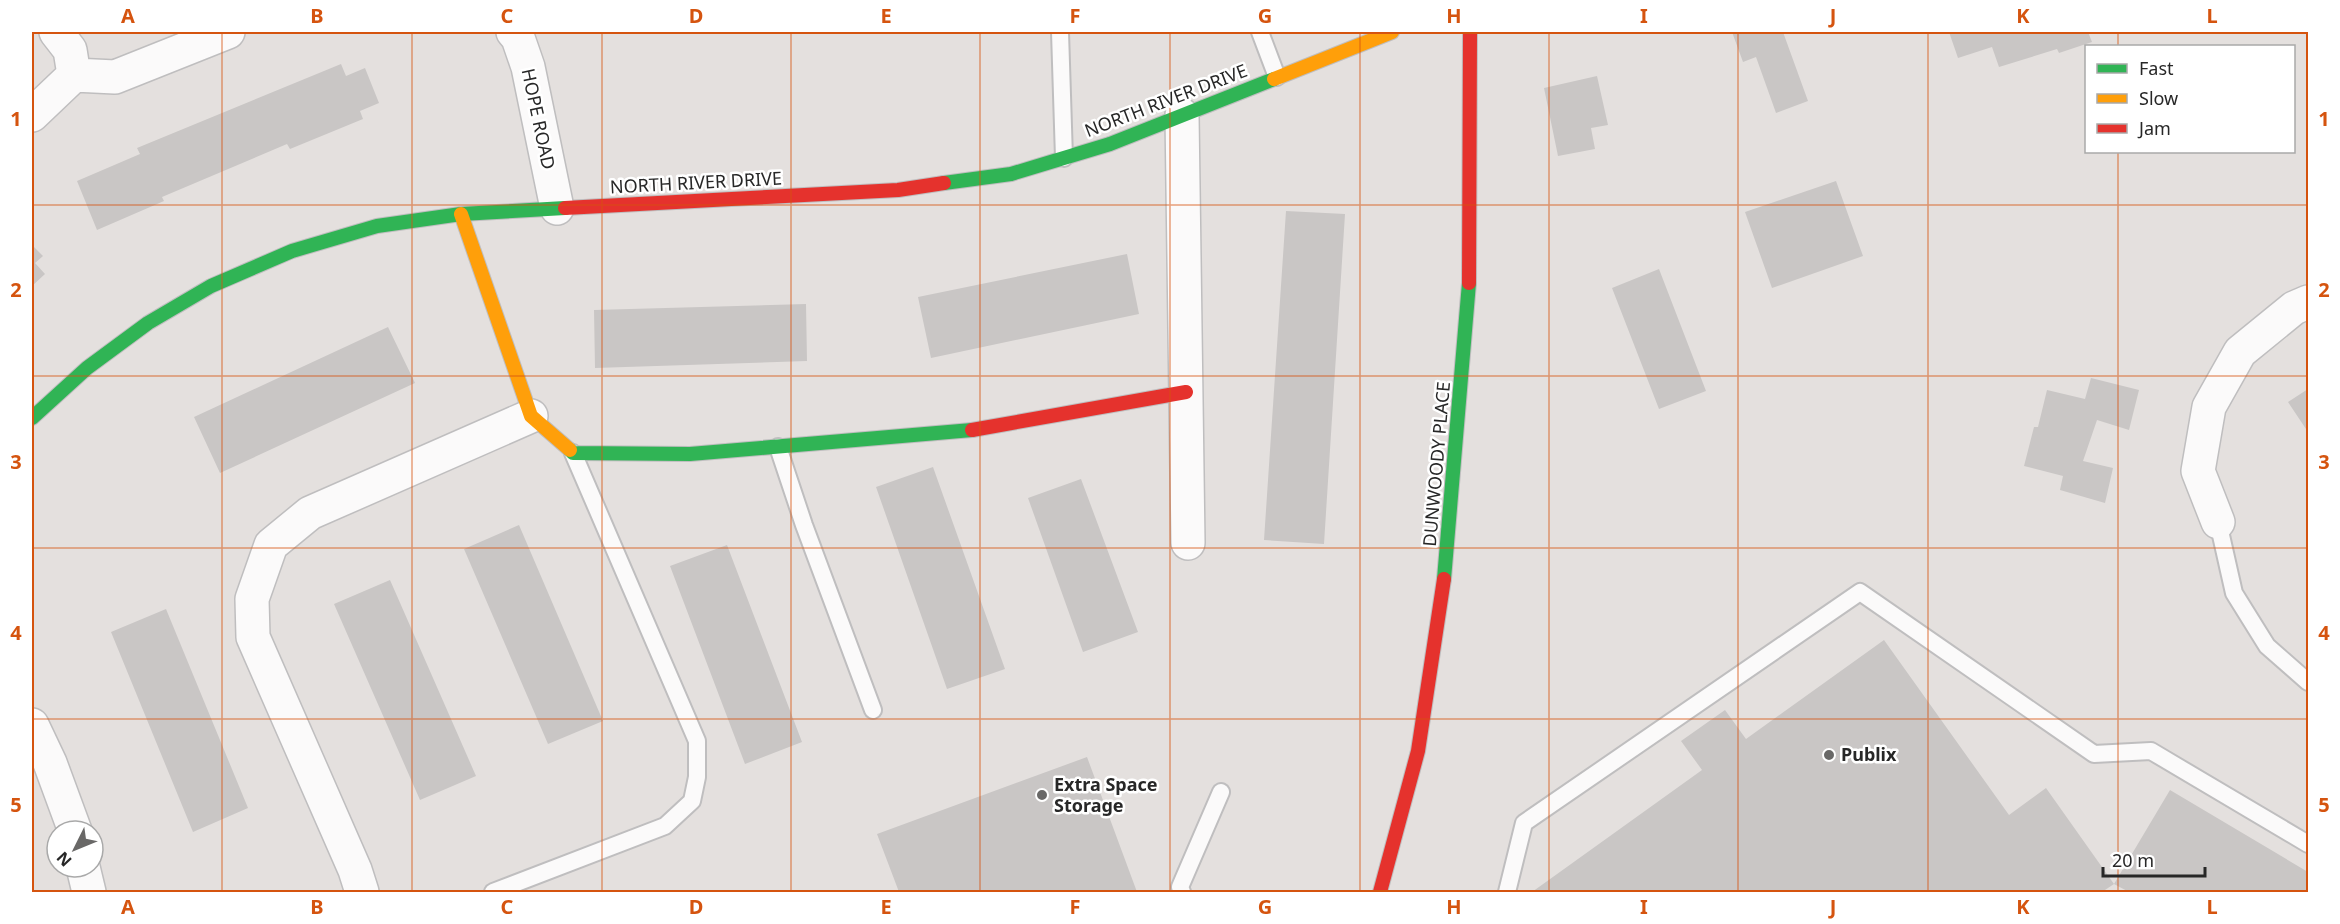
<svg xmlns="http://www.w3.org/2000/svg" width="2340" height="924" font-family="'Noto Sans',sans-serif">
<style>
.building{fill:#c9c6c5}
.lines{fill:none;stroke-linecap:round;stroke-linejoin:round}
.lane-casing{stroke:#bfbebf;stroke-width:20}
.street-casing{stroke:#bfbebf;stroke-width:36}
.fast-casing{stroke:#bfbebf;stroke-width:16}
.slow-casing{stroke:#bfbebf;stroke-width:16}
.jam-casing{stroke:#bfbebf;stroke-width:16}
.lane{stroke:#fbfafa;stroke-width:16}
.street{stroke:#fbfafa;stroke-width:33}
.fast{stroke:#30b455;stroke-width:14}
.slow{stroke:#ff9f0a;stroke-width:14}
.jam{stroke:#e5322d;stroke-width:14}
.grid{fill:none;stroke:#d5540f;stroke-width:1.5;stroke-opacity:0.55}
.poi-dot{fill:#696867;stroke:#fff;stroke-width:2}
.labels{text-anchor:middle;stroke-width:5;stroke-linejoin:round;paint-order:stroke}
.street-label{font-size:18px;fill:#272727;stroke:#fff}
.poi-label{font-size:18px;font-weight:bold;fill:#272727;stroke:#fff;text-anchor:start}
.neatline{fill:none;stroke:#d5540f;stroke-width:2}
.grid-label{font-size:20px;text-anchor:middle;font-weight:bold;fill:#d5540f}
</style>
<rect width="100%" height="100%" fill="#e4e0de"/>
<path class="building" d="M1732,32H1783L1808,101L1776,113L1756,57L1743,62Z
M1949,32H2088L2092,42L2059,53L2057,49L1999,67L1992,47L1958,58Z
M341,64L346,76L365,68L379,103L360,111L363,119L290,149L287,144L162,197L164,201L97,230L77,181L140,154L137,148Z
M1597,76L1608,125L1591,128L1595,149L1558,156L1544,88Z
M1836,181L1863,256L1772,288L1745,212Z
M1286,211L1345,214L1324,544L1264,540Z
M33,246L43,256L35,263L45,274L32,286V247Z
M1127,254L1139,314L931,358L918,297Z
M1659,269L1706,391L1659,409L1612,288Z
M806,304L807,361L595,368L594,310Z
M388,327L415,383L220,473L194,417Z
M2091,378L2139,390L2129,430L2097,420L2083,461L2113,468L2105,503L2060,490L2063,476L2024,466L2034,427H2038L2047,390L2085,399Z
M2308,389V432L2288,402Z
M933,467L1005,669L947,689L876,487Z
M1081,479L1138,632L1083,652L1028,498Z
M519,525L603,721L548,744L464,549Z
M727,545L802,742L745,764L670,566Z
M390,580L476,776L420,800L334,604Z
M166,609L248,808L193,832L111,632Z
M1884,640L2009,815L2046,788L2114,884L2102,892H1532L1702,770L1681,741L1725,710L1746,739Z
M1087,757L1137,892H899L877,834Z
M2170,790L2308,872V892H2129L2114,884Z"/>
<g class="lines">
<g class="lane-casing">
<path id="lane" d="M1060,32L1064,158
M1260,32L1277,77
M778,447L804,525L873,710
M2218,522L2234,593L2267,646L2308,682
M493,892L665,826L692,801L697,777V741L573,453
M1182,892L1180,887L1221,792
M1507,892L1524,823L1860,592L2094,754L2151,751L2308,844"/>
</g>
<g class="street-casing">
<path id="street" d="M56,32L70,50L74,75
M513,32L518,38L528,67L557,208
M32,115L74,75L115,77L228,32
M1182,115L1188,543
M2218,522L2198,471L2209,407L2240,352L2294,308L2308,302
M32,725L50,763L75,831
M83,867L89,892
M362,892L355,870L253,637L252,599L271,545L310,513L531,416"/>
</g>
<g class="fast-casing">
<path id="fast" d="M944,183L1011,174L1110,144L1274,79
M32,418L87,368L148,323L211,286L292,251L377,226L461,214L565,208
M570,450L573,453L690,454L972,430
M1444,579L1469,283"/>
</g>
<g class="slow-casing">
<path id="slow" d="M1274,79L1392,32
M461,214L531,416L570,450"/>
</g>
<g class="jam-casing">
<path id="jam" d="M565,208L898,190L944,183
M1469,283L1470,32
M972,430L1186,392
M1380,892L1418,751L1444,579"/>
</g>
<use href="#lane" class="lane"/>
<use href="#street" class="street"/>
<use href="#fast" class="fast"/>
<use href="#slow" class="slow"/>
<use href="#jam" class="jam"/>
</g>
<path class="grid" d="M222,32V892M412,32V892M602,32V892M791,32V892M980,32V892M1170,32V892M1360,32V892M1549,32V892M1738,32V892M1928,32V892M2118,32V46M2118,152V892M32,205H2308M32,376H2308M32,548H2308M32,719H2308"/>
<g class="poi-dot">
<circle cx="1829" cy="755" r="6"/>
<circle cx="1042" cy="795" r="6"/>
</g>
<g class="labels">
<g class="street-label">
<text transform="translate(1166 101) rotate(-21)" y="6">NORTH RIVER DRIVE</text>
<text transform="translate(538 119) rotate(78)" y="6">HOPE ROAD</text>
<text transform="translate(696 183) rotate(-3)" y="6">NORTH RIVER DRIVE</text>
<text transform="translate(1437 464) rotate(-85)" y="6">DUNWOODY PLACE</text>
</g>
<g class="poi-label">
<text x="1841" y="761">Publix</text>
<text x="1054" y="791">Extra Space<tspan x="1054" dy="21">Storage</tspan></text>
</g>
</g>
<rect width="2340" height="924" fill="none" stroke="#ffffff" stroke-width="66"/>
<rect x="2085" y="45" width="210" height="108" fill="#ffffff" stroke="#a9a9a9" stroke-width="1.5"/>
<rect x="2097" y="64" width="30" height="9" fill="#30b455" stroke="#a9a9a9" stroke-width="1.5"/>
<text x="2139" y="75" font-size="18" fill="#272727">Fast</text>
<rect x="2097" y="94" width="30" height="9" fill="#ff9f0a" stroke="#a9a9a9" stroke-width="1.5"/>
<text x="2139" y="105" font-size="18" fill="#272727">Slow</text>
<rect x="2097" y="124" width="30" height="9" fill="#e5322d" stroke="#a9a9a9" stroke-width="1.5"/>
<text x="2139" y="135" font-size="18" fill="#272727">Jam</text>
<g transform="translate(75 849) rotate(227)"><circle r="28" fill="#ffffff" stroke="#a9a9a9" stroke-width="1.5"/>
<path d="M0-4.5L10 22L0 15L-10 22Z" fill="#696867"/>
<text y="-9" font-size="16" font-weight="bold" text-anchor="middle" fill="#272727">N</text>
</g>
<path d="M2103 867v9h102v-9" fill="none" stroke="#272727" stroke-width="3"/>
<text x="2112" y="867" font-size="18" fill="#272727" stroke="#ffffff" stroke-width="4.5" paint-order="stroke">20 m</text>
<rect x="33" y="33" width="2274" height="858" class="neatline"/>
<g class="grid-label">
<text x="128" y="23">A</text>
<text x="317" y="23">B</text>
<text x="507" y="23">C</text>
<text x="696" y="23">D</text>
<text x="886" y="23">E</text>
<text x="1075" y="23">F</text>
<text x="1265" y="23">G</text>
<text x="1454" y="23">H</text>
<text x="1644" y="23">I</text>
<text x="1833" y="23">J</text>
<text x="2023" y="23">K</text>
<text x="2212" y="23">L</text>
<text x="16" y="126">1</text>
<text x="2324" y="126">1</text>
<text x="16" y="297">2</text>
<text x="2324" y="297">2</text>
<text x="16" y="469">3</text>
<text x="2324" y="469">3</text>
<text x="16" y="640">4</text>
<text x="2324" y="640">4</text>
<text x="16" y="812">5</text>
<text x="2324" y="812">5</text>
<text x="128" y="914">A</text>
<text x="317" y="914">B</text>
<text x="507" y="914">C</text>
<text x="696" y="914">D</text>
<text x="886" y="914">E</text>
<text x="1075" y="914">F</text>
<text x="1265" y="914">G</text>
<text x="1454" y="914">H</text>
<text x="1644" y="914">I</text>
<text x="1833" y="914">J</text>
<text x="2023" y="914">K</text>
<text x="2212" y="914">L</text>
</g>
</svg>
